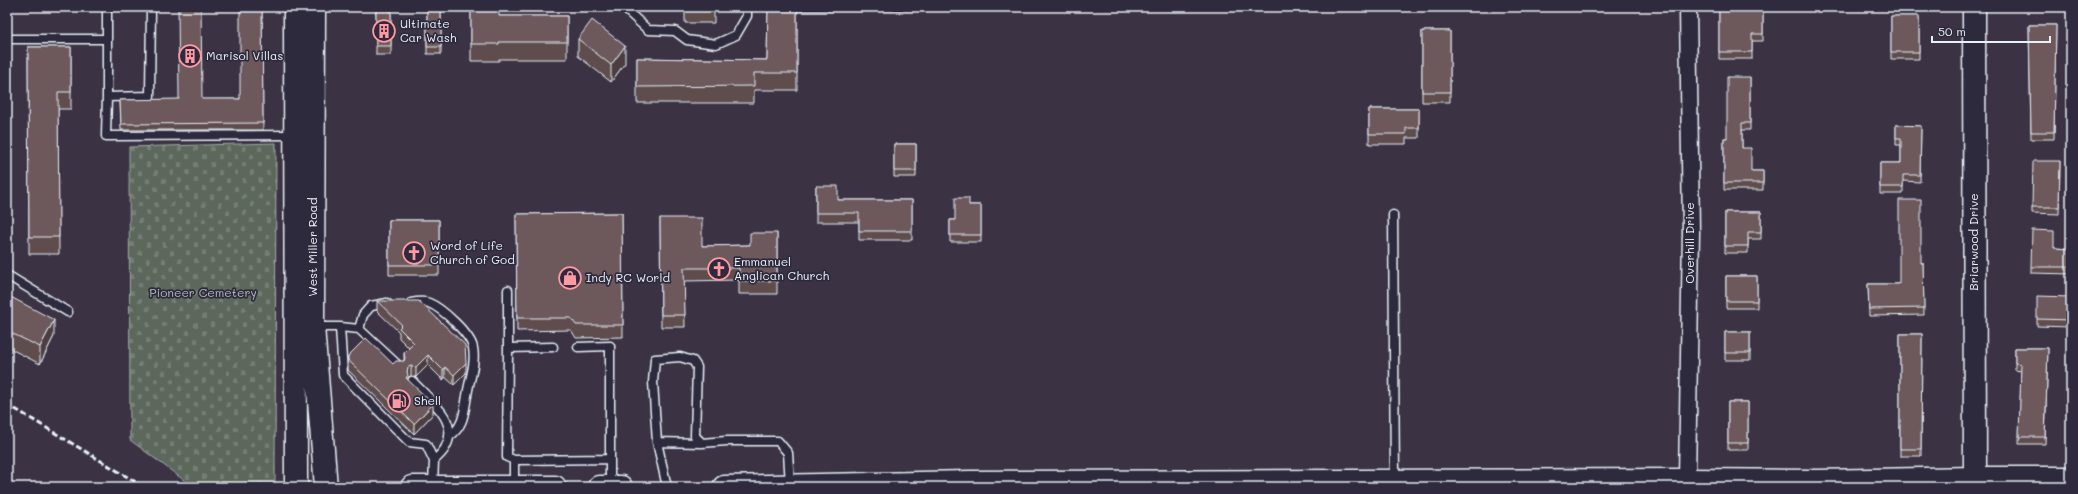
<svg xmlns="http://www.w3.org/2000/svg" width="2078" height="494" font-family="Mali,sans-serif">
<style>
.cemetery{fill:url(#cemetery-stones);stroke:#a2acaa}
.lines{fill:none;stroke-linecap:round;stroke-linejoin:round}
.lane-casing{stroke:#e8f1f8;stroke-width:11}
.street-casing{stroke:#e8f1f8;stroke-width:19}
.secondary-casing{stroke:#e8f1f8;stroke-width:25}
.lane{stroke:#2f2a3d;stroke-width:8}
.street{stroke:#2f2a3d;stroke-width:16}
.secondary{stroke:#2f2a3d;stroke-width:22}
.rail{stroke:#e8f1f8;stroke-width:3;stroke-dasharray:6 3;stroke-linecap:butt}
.wall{fill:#5e4d4e;stroke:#e8f1f8}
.shaded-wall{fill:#4c3e40;stroke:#e8f1f8}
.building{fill:#6d595b;stroke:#e8f1f8}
.labels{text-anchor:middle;stroke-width:3.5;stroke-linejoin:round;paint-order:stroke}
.poi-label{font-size:12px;fill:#e8f1f8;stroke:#2f2a3d;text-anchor:start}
.street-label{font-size:12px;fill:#e8f1f8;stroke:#2f2a3d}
.park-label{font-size:12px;fill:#b0baba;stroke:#2f2a3d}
</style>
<defs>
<pattern id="cemetery-stones" width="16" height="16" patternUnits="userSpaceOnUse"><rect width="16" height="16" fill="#5d685c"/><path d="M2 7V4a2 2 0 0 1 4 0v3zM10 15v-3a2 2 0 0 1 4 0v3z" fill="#747e74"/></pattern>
</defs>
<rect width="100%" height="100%" fill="#3b3343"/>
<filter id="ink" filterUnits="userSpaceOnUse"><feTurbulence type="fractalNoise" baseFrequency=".025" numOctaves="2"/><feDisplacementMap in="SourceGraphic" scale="8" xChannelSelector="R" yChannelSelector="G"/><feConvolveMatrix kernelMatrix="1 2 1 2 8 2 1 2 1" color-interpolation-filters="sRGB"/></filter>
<g filter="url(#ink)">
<path class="cemetery" d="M276,143L275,487H193L130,440L129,147Z"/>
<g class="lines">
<g class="lane-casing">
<path id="lane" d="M107,7V97
M151,7L150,96L107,97L106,136L294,135
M623,7L648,30L675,31L687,40L716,44L736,35L747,16V7
M7,39H107
M1393,215L1395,480
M7,275L68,312
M508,290V348
M411,303C416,302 424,301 429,303C442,308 471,335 473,348C476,365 469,380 467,396C464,412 464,426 450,436
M314,327H340L343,375L409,442L426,444L434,461L433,485
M340,327L359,329L400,367
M359,329L363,315L371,306L387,303
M578,347L610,346V486
M412,381C428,398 460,421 446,446C444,452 438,456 434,461
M657,442L702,443
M514,460L610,459
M514,486V460L507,457L508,348L553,347
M667,487L657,442L653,382L655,359L680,357L693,361L697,367L695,436L702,443L726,441H778L788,453L790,484"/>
</g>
<g class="street-casing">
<path id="street" d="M1687,480L1691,232L1688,7"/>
</g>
<g class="secondary-casing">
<path id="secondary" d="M295,7L296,487
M314,7L313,327L326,487
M1974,7L1975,478
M412,487H555
M599,487H621
M724,487L970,482L1687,480L1818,481L1975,478H2071"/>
</g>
<use href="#lane" class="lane"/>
<use href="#street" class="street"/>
<use href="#secondary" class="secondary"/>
<path class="rail" d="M7,404L144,487"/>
</g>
<path class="wall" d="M34,7H73V8H34Z
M262,7L263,130H121L120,100L240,99Z
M376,7H391V55H376Z
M427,7H441V54H427Z
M471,7L499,16H567V59H499V61H471Z
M685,7H714V23H685Z
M768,7H997V10L797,11V90H754V103H637V58L767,60Z
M1719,7H1763V41H1752V59H1719Z
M1891,16H1919V59H1891Z
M2029,25H2056L2054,139H2031Z
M1422,31H1450V102H1422Z
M578,39L625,63L611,82L578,56Z
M28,47H71V109H58L59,254H29Z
M1750,77V130H1742V148L1751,171H1763V190H1724V138H1727Z
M1369,109H1419V138H1406V144H1369Z
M1896,125L1921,126L1920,182L1903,181V194H1880V163H1901V145H1896Z
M894,144H916V177H894Z
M2060,161L2059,214L2032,213V207Z
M816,186L838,200H912V240H859V222H816Z
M969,205H981V242H950V220H955Z
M1725,212H1761V239H1748V253H1725Z
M622,213L623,337L576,338L571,330L517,331L516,214Z
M660,218L702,246L750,245L777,233V294H739V280L684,281L685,327H661Z
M389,220H439V275H389Z
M2054,248L2071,249V274L2031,273V267Z
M1921,263H1923L1924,315L1869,316L1868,284H1899Z
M1726,276H1757V308H1726Z
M7,295L54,336L40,364L7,347Z
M2071,297V327L2037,326V319Z
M377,301L466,373L454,385L445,377L443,380L428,365L416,377L411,376L408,377V380L433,414L414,434L348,370V356L393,364L404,361V353L409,348L399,338V332L377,311Z
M1725,332H1750V360H1725Z
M1900,334H1922L1921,456H1900Z
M2015,348H2048L2045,444H2019L2021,371L2015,370Z
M1728,402H1748V450H1728Z"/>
<path class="shaded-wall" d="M625,46V63L611,82V65Z
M54,320V336L40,364V347Z
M428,355V365L416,377V367Z
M466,363V373L454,385V375Z
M411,366V376L408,377V385L406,378L407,372L408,367Z
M445,367V377L443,380V370Z
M433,404V414L414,434V424Z"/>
<path class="building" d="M178,7H201L202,99H240V7H262L263,123L121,124L120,100L179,99Z
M376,7H391V46H376Z
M427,7H441V47H427Z
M471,7H499V16H567V42H499V44H471Z
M768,7H797V73H754V86L637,87V58L767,60Z
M1719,7H1763V34H1752V52H1719Z
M1891,16H1919V52H1891Z
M592,20L625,46L611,65L578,39Z
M2029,25H2056L2054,132H2031Z
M1422,31H1450V92H1422Z
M28,47H71V92H58L59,237H29Z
M1727,77H1750V123H1742V148H1751V171H1763V183H1724V138H1727Z
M1369,109H1419V128H1406V134H1369Z
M1896,125L1921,126L1920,175H1903V187H1880V163H1901V138H1896Z
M894,144H916V171H894Z
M2033,161H2060L2059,207H2032Z
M816,186H838V200H912V231H859V213H816Z
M955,198H969V205H981V235H950V220H955Z
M1899,200H1921V263H1923L1924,308L1869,309L1868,284H1899Z
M1725,212H1761V232H1748V246H1725Z
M622,213L623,325H576L571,318H517L516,214Z
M660,218H702V246L750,245V233H777V281H739V268H684L685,315H661Z
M389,220H439V265H389Z
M2032,230L2054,231V248L2071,249V267H2031Z
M1726,276H1757V301H1726Z
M7,295L54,320L40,347L7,331Z
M2037,296L2071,297V320L2037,319Z
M377,301H419L465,345L466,363L454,375L445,367L443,370L428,355L416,367L411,366L408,367L407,372L408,375L406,378L433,404L414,424L348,360V356L366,338L393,364L396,361H404L405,358L404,353L414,343L399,328L402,325Z
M1725,332H1750V353H1725Z
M1900,334H1922L1921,449H1900Z
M2015,348H2048L2045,437H2019L2021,364L2015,363Z
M1728,402H1748V443H1728Z"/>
</g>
<defs>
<g id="building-ring" transform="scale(1.15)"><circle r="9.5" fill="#2f2a3d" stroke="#ff9aa2" stroke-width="1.5"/><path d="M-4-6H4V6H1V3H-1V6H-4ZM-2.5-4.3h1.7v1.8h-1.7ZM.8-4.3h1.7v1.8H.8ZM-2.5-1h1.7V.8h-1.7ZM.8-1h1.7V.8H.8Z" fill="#ff9aa2"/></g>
<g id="church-ring" transform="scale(1.15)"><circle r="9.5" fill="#2f2a3d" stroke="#ff9aa2" stroke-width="1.5"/><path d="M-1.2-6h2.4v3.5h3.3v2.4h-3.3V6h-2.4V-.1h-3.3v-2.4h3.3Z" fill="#ff9aa2"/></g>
<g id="shop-ring" transform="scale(1.15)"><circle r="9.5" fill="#2f2a3d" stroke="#ff9aa2" stroke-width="1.5"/><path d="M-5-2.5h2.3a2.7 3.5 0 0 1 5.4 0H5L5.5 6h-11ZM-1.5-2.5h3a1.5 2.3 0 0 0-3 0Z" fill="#ff9aa2"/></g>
<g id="fuel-ring" transform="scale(1.15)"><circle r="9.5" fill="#2f2a3d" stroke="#ff9aa2" stroke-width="1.5"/><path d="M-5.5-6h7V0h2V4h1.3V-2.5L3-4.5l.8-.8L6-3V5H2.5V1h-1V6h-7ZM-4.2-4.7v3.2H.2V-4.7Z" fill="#ff9aa2"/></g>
</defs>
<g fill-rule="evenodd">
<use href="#building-ring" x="384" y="31"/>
<use href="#building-ring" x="190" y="56"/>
<use href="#church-ring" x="414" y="253"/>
<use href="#church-ring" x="719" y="269"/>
<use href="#shop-ring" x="570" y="278"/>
<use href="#fuel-ring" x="399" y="401"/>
</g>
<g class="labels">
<g class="poi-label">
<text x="400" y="28">Ultimate<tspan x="400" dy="14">Car Wash</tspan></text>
<text x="206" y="60">Marisol Villas</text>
<text x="430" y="250">Word of Life<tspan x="430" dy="14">Church of God</tspan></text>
<text x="734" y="266">Emmanuel<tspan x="734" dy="14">Anglican Church</tspan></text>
<text x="586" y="282">Indy RC World</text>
<text x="414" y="405">Shell</text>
</g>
<g class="street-label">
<text transform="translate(1974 242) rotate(-90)" y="4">Briarwood Drive</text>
<text transform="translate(1690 243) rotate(-90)" y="4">Overhill Drive</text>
<text transform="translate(313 247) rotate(-90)" y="4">West Miller Road</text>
</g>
<g class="park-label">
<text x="203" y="297">Pioneer Cemetery</text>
</g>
</g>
<rect width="2078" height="494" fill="none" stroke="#2f2a3d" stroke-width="24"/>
<rect x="12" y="12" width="2054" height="470" fill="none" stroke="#e8f1f8" stroke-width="1.5" filter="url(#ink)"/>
<path d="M1932 36v6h118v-6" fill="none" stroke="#e8f1f8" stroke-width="2"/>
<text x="1938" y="36" font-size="12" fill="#e8f1f8" stroke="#2f2a3d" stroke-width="3" paint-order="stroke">50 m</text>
</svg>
